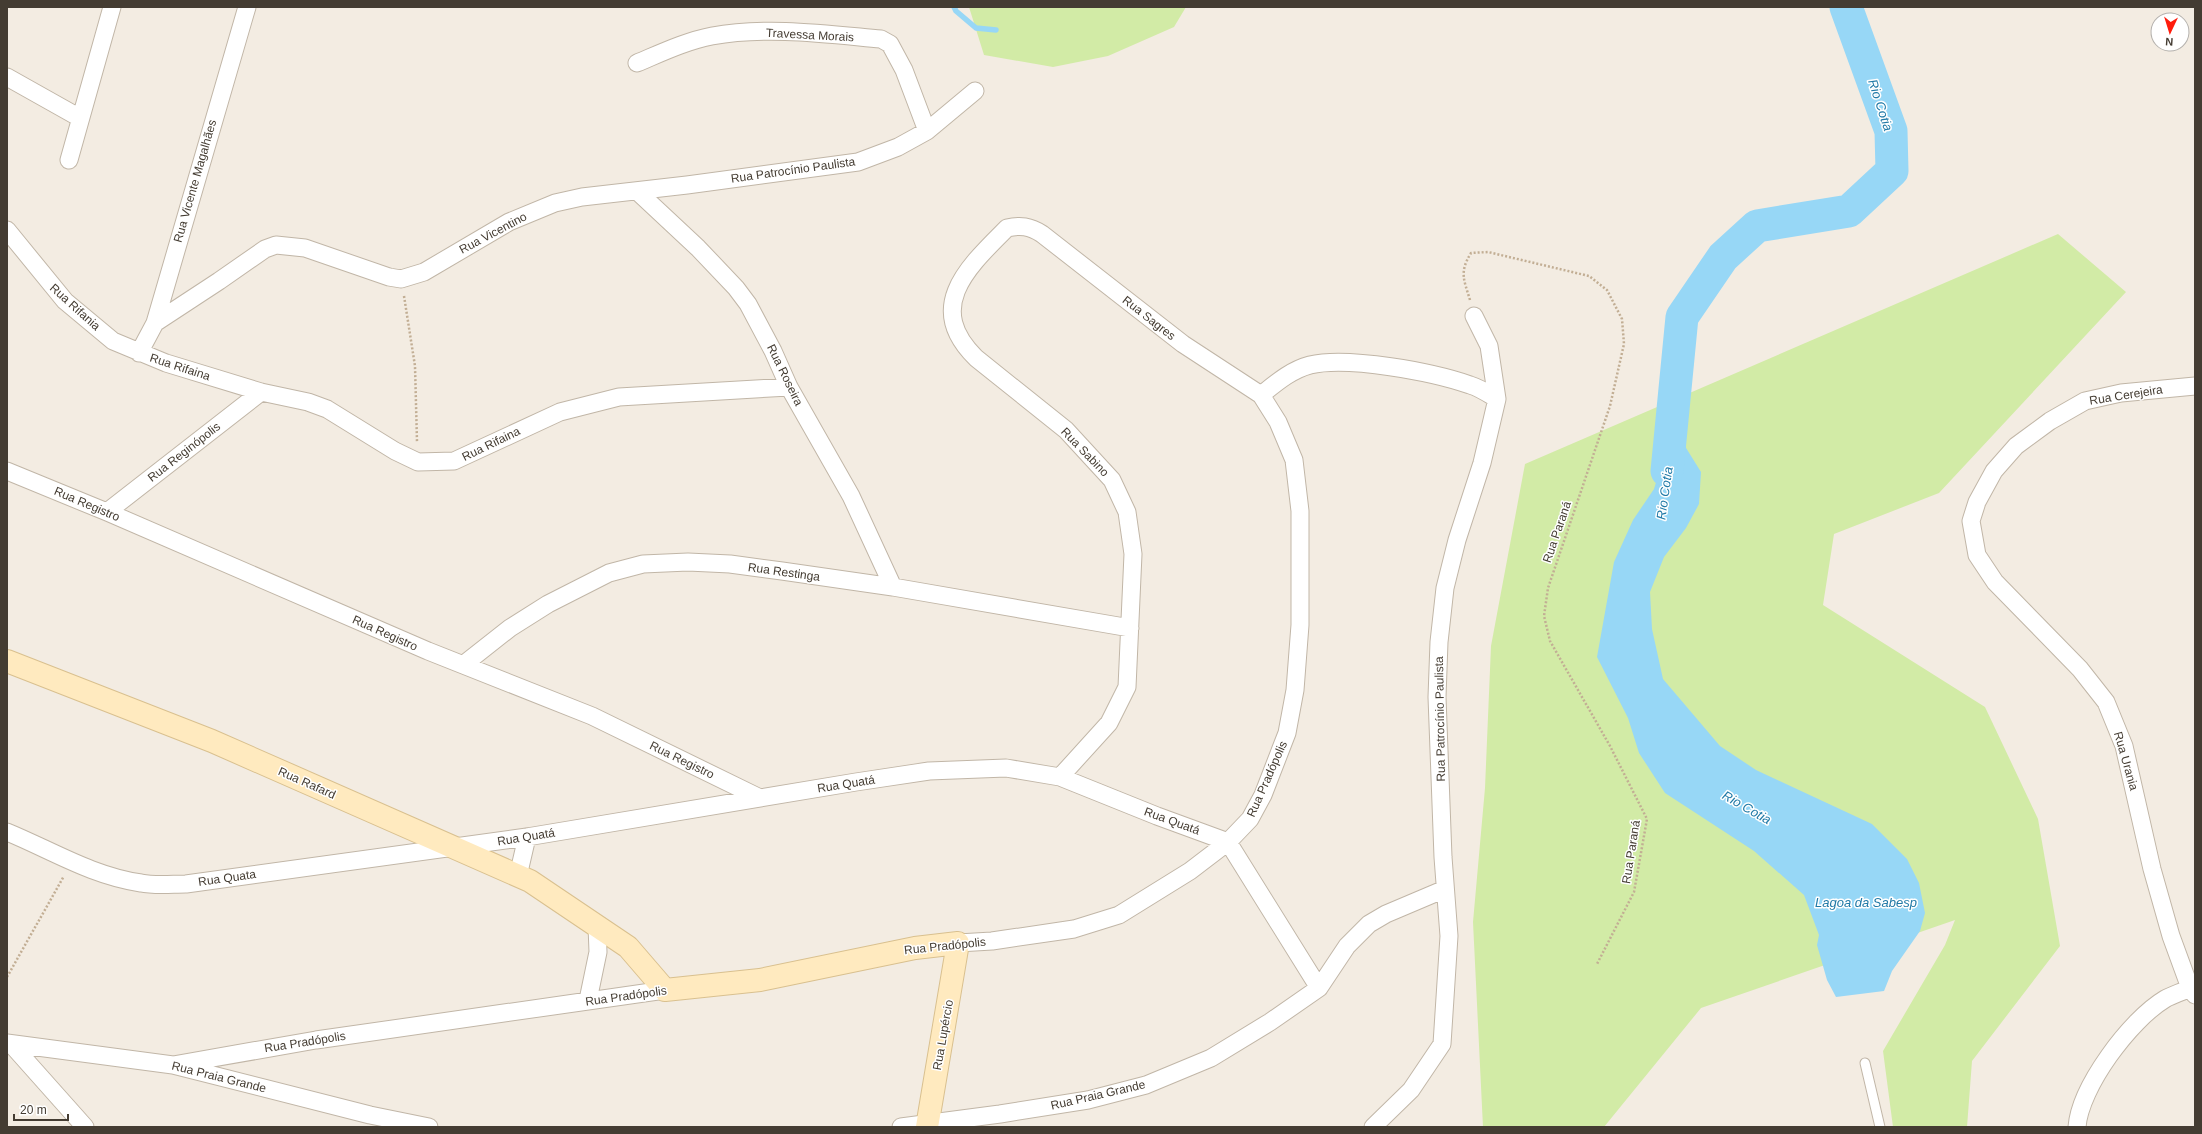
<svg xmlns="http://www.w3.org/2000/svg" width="2202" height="1134" font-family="Arial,sans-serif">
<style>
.green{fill:#d2eba6}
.water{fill:#97d7f6}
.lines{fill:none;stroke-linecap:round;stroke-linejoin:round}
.stream{stroke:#97d7f6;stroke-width:5.5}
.river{stroke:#97d7f6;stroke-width:33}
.lane-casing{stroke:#c1b6a7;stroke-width:11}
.street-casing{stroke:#c1b6a7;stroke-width:19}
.secondary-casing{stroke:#d9c08f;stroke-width:24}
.path{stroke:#c2ae94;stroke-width:2.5;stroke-dasharray:2 2;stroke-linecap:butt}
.lane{stroke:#fff;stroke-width:9}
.street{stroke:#fff;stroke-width:17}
.secondary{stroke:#ffeabf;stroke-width:22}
.labels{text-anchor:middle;stroke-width:3;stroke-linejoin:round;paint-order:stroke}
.street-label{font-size:12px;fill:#443c32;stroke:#fff}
.water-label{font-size:13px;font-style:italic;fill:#217aa7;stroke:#fff}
</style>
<rect width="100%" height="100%" fill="#f3ece2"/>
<path class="green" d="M969,7H1186L1174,27L1108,56L1053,67L984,55Z
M2058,234L2126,292L1939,493L1834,534L1823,605L1985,707L2038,819L2060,946L1972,1061L1967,1127H1893L1883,1051L1945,945L1955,920L1701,1008L1604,1127H1483L1473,922L1485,788L1491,646L1525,464Z"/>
<path class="water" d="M1673,427L1701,472L1699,504L1686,528L1664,557L1650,592L1652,629L1663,679L1720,746L1756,770L1872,824L1907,859L1919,883L1925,913L1920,931L1892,971L1884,991L1836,997L1827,980L1817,945L1819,935L1804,895L1754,851L1665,793L1639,753L1628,718L1597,657L1614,562L1633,520L1654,489Z"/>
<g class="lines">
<path class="stream" d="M954,7L956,11L976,28L996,30"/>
<path class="river" d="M1667,471L1682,317L1723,257L1757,226L1849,211L1892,171L1891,131L1846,7"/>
<g class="lane-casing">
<path id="lane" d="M1865,1063L1880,1127"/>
</g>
<g class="street-casing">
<path id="street" d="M637,63C661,53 686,41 712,36C767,26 826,34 881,39L890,44L904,70L927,131
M7,77L80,118
M69,160L112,7
M637,191L698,248L736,288L748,304L773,351L789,387L851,496L893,587
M7,230L65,301L113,341L166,363L261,392L308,402L327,409L395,451L418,462L454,461L560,412L619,397L789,387
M155,323L219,281L265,249L276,245L305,248L389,277L401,279L424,272L509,222L555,203L582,197L687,185L858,162L898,147L927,131L975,91
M139,353L155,323L247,7
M2195,386L2121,393L2085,401L2050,421L2016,446L1994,471L1977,502L1971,521L1977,555L1995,582L2080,669L2106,702L2124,746L2152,869L2171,936L2190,988L2195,995
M1261,395C1276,383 1291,370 1310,365C1348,356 1433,372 1470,385C1480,388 1489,394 1497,399
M7,471L107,512L428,651L592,716L760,798
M107,512L261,392
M463,665L510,628L548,604L609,573L643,564L688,562L730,564L782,571L893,587L1130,628
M7,832C51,850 92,876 141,883C155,886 172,884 186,884L527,837L856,782L929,771L1006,768L1060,777L1157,816L1228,842L1319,988
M518,876L527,837
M958,943L992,941L1074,929L1119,915L1190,871L1228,842L1250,819L1263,795L1287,733L1295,690L1300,625V511L1294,460L1278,422L1261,395L1183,344L1042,234C1030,226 1020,225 1007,228C968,267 924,307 976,358L1066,430L1112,480L1127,512L1133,554L1127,687L1109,723L1060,777
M588,1000L598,952L597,926
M7,1043L173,1065L370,1115L429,1127
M12,1045L85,1127
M173,1065L316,1040L665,990
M901,1127L1000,1114L1088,1100L1146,1085L1211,1058L1270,1022L1319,988L1347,946L1369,924L1386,914L1445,889
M1373,1127L1411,1090L1442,1044L1449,936L1443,857L1437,697L1439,642L1445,588L1457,540L1482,463L1497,399L1489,346L1474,316
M2077,1127C2080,1087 2130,1020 2165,999C2172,995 2182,992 2190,988"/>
</g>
<g class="secondary-casing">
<path id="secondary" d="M7,661L212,741L530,881L628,947L665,990L760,980L915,948L958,943L927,1127"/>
</g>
<path class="path" d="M404,296L415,366L417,442
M1470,300C1464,280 1459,272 1471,253L1488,252L1589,276L1607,290L1622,319L1624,344L1610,406L1548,588L1544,616L1550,641L1610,746L1647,819L1634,892L1597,964
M7,977L64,876"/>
<use href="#lane" class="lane"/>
<use href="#street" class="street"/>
<use href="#secondary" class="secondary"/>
</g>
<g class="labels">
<g class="street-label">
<text transform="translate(810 35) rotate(3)" y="4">Travessa Morais</text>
<text transform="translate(793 170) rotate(-8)" y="4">Rua Patrocínio Paulista</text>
<text transform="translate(195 181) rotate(-74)" y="4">Rua Vicente Magalhães</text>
<text transform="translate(493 233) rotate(-28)" y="4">Rua Vicentino</text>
<text transform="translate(75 307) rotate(42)" y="4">Rua Rifania</text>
<text transform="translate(1149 318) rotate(38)" y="4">Rua Sagres</text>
<text transform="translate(180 367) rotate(18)" y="4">Rua Rifaina</text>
<text transform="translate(785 375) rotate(64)" y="4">Rua Roseira</text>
<text transform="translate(2126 395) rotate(-9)" y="4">Rua Cerejeira</text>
<text transform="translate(491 444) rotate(-26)" y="4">Rua Rifaina</text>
<text transform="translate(184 452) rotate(-38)" y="4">Rua Reginópolis</text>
<text transform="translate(1085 452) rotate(46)" y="4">Rua Sabino</text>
<text transform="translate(87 504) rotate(23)" y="4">Rua Registro</text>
<text transform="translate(1557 532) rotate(-71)" y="4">Rua Paraná</text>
<text transform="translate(784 572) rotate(8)" y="4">Rua Restinga</text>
<text transform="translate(385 633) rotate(24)" y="4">Rua Registro</text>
<text transform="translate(1440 719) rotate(-91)" y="4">Rua Patrocínio Paulista</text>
<text transform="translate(682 760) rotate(26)" y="4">Rua Registro</text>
<text transform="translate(2126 761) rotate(74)" y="4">Rua Urania</text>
<text transform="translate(1267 779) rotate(-66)" y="4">Rua Pradópolis</text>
<text transform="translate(307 783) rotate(24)" y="4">Rua Rafard</text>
<text transform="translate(846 784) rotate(-9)" y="4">Rua Quatá</text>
<text transform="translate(1172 821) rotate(20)" y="4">Rua Quatá</text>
<text transform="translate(526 837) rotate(-9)" y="4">Rua Quatá</text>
<text transform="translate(1631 852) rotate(-81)" y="4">Rua Paraná</text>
<text transform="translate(227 878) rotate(-8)" y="4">Rua Quata</text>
<text transform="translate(945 946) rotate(-6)" y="4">Rua Pradópolis</text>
<text transform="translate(626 996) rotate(-8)" y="4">Rua Pradópolis</text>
<text transform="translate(943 1035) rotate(-80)" y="4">Rua Lupércio</text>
<text transform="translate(305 1042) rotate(-9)" y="4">Rua Pradópolis</text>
<text transform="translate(219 1077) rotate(14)" y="4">Rua Praia Grande</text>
<text transform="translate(1098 1095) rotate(-13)" y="4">Rua Praia Grande</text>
</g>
<g class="water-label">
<text transform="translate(1881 105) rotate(72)" y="5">Rio Cotia</text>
<text transform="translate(1664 493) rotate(-82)" y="5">Rio Cotia</text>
<text transform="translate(1747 807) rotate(30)" y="5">Rio Cotia</text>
<text x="1866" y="907">Lagoa da Sabesp</text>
</g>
</g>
<rect width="2202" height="1134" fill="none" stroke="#443c32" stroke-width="16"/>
<g transform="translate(2170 32) rotate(184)"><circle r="19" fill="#ffffff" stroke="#b4b1ad"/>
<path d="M0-3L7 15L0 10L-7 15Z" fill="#ff1c0c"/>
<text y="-6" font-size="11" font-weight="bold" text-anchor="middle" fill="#443c32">N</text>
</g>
<path d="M14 1114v6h54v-6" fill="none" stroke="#443c32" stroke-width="2"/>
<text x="20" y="1114" font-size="12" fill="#443c32" stroke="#ffffff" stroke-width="3" paint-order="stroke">20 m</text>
</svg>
